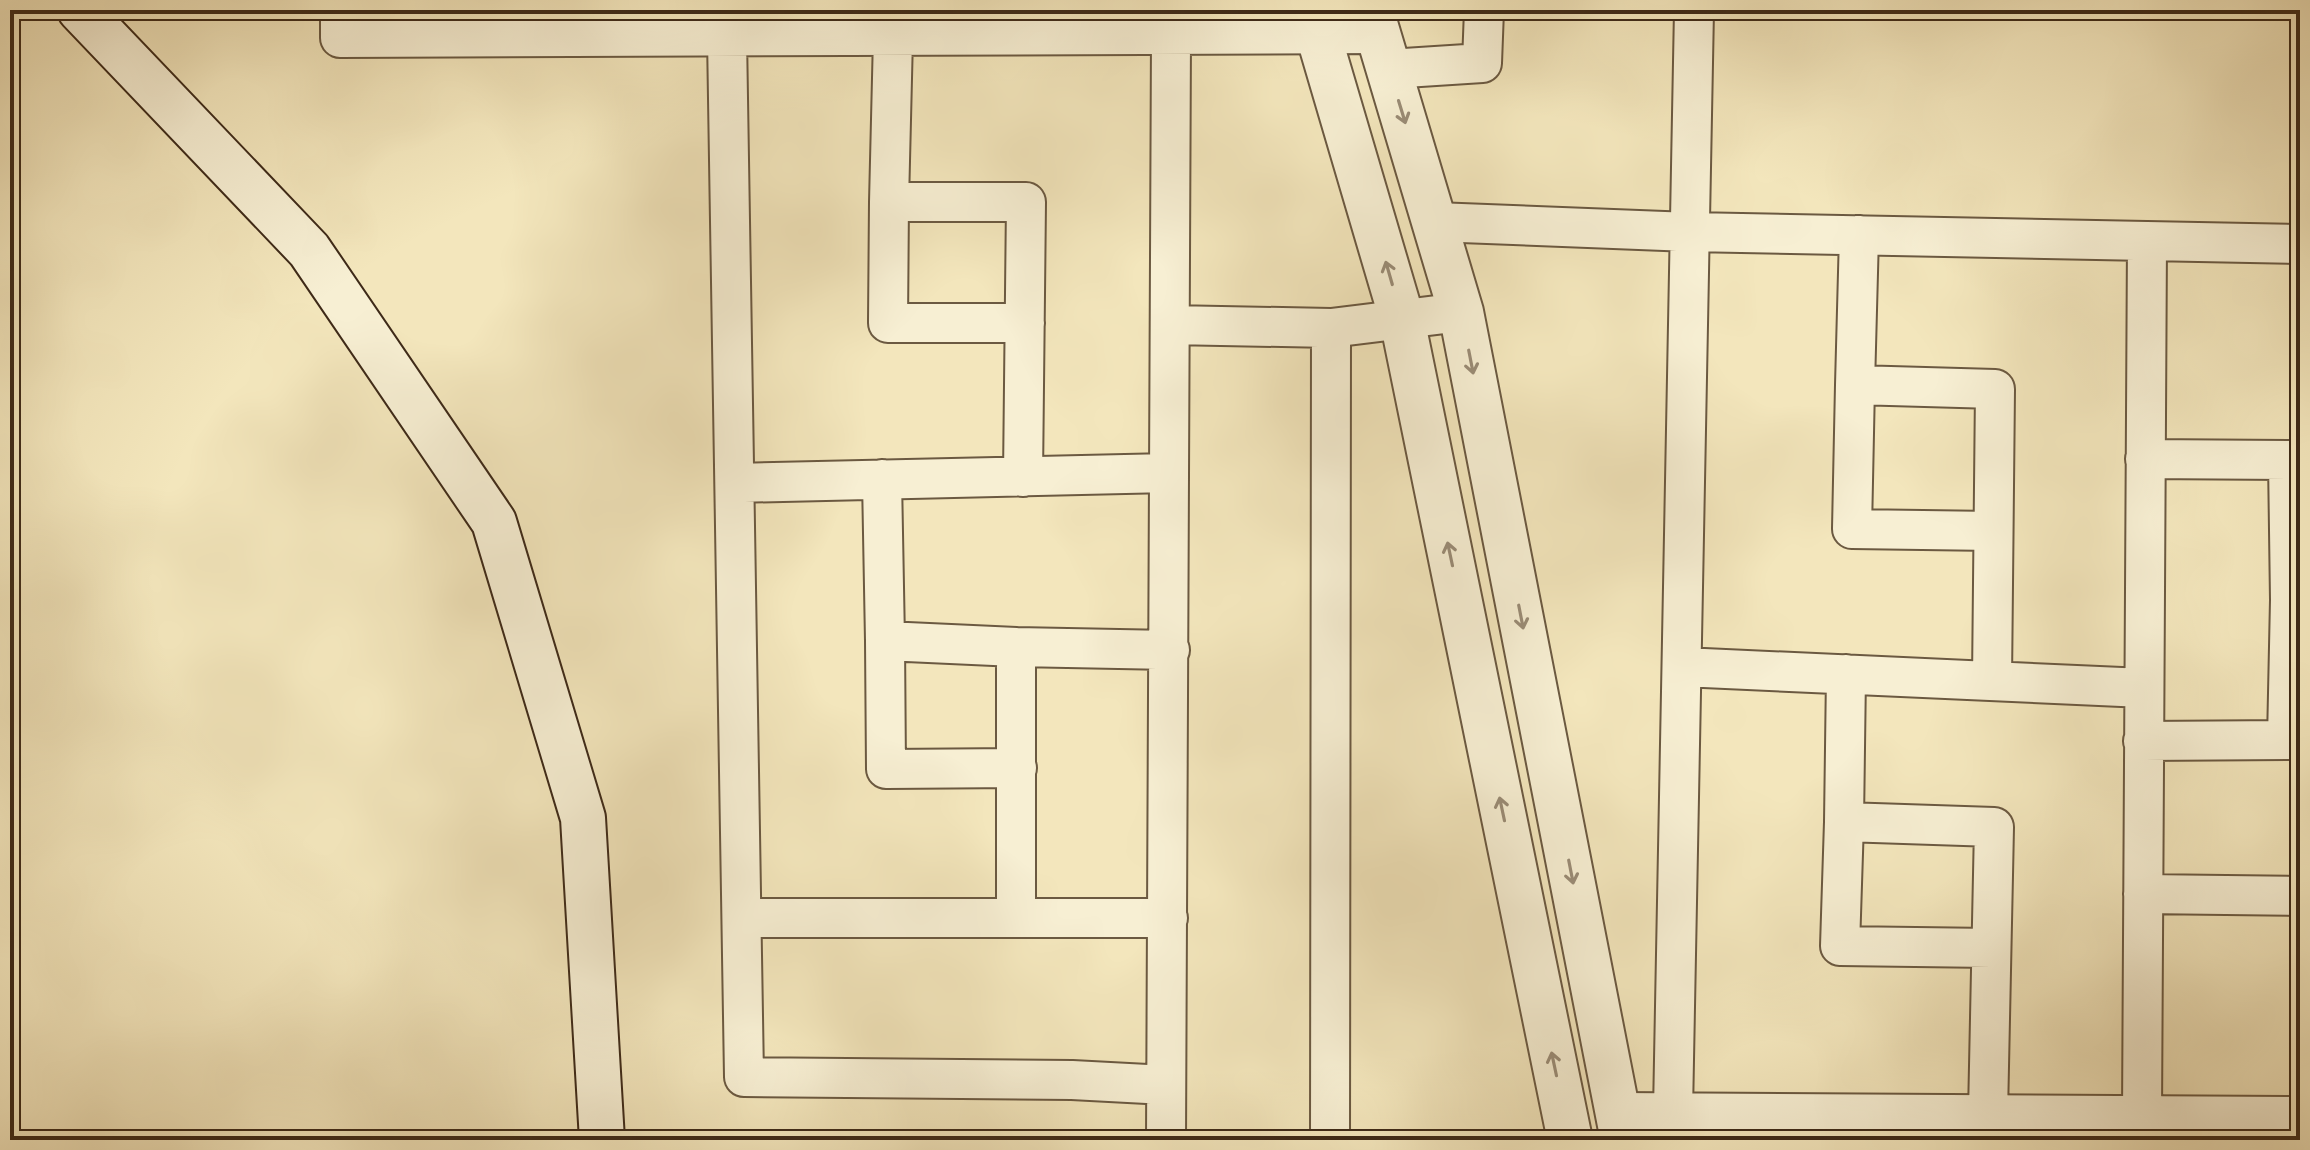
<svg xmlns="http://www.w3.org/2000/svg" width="2310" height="1150" font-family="'IM FELL English',serif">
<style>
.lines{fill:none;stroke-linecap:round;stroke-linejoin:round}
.minor-casing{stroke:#6b5941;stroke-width:42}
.tertiary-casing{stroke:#6b5941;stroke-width:48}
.secondary-casing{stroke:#3e2a18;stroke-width:48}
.minor{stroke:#f7efd3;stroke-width:38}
.tertiary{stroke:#f7efd3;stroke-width:44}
.secondary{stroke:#f7efd3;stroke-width:44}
.oneway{stroke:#9a8c76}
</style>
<rect width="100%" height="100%" fill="#f3e6bc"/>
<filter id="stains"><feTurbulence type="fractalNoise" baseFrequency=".0025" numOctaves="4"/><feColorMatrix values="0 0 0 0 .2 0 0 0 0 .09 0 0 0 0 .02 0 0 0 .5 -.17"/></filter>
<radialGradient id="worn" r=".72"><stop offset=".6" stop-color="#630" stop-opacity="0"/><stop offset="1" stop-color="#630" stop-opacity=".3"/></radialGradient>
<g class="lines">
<g class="minor-casing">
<path id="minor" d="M340,10V38L1378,34
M727,37L744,1077L1072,1080L1166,1085
M893,37L889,202H1026L1023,477
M1389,69L1482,63L1484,10
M889,202L888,323H1025
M1435,222L1690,232L2300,244
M1859,235L1855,385L1995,389L1992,681
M1170,325L1331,328L1330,1140
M1331,328L1461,312
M1855,385L1852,529L1993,531
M2145,459L2300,460
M2288,460L2290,600H2300
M882,479L885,641L1016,647V918
M735,483L1169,473
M2290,600L2287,740H2300
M885,641L886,769L1017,768
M1016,647L1170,650
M1682,667L2144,688
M1846,674L1844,822L1994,827L1988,1114
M2143,741L2287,740
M1844,822L1840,946L1991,948
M2143,894L2300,896
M742,918H1168
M1617,1112L2300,1116
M1673,1112L1694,10
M2142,1115L2147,241
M1166,1140L1171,36"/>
</g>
<g class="tertiary-casing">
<path id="tertiary" d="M1311,10L1402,319L1570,1140
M1371,10L1461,312L1623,1140"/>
</g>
<g class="secondary-casing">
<path id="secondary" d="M80,10L309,250L494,522L583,818L602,1140"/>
</g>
<use href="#minor" class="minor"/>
<use href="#tertiary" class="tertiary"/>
<use href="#secondary" class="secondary"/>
</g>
<defs><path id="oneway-shaft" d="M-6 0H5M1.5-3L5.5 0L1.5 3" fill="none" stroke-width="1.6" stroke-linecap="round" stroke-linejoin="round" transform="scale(2)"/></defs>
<g class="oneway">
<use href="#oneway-shaft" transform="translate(1402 112) rotate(73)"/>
<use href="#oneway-shaft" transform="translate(1389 273) rotate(-106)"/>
<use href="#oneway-shaft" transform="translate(1471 362) rotate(79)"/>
<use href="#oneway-shaft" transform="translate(1450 554) rotate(-102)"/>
<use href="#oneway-shaft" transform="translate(1521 617) rotate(79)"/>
<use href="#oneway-shaft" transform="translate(1502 809) rotate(-102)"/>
<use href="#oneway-shaft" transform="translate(1571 872) rotate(79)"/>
<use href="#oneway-shaft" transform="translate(1554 1064) rotate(-102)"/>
</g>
<rect width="2310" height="1150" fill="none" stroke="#f3e6bc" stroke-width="40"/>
<rect x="12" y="12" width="2286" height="1126" fill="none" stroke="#3e2a18" stroke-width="4"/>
<rect x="20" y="20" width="2270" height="1110" fill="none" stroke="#3e2a18" stroke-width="2"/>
<rect width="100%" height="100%" filter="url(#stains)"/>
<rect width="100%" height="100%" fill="url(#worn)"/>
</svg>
